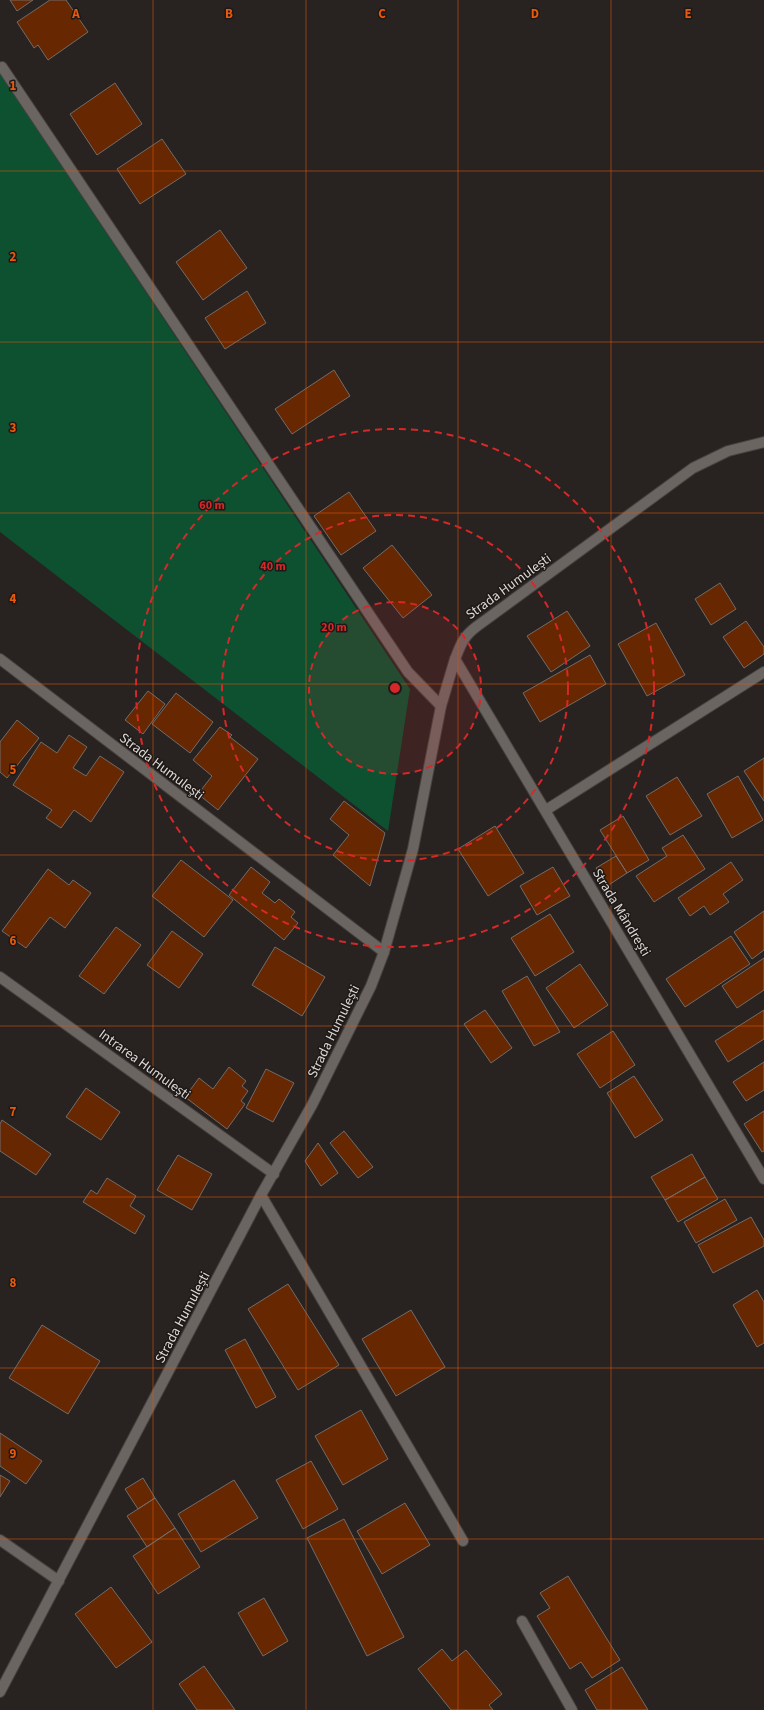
<svg xmlns="http://www.w3.org/2000/svg" width="764" height="1710" font-family="'Source Sans 3',sans-serif">
<style>
.green{fill:#0d5131}
.building{fill:#672701;stroke:#726c69}
.lines{fill:none;stroke-linecap:round;stroke-linejoin:round}
.service-casing{stroke:#46413f;stroke-width:12}
.minor-casing{stroke:#46413f;stroke-width:12}
.tertiary-casing{stroke:#46413f;stroke-width:12}
.service{stroke:#6b6562;stroke-width:10}
.minor{stroke:#6b6562;stroke-width:10}
.tertiary{stroke:#6b6562;stroke-width:10}
.grid{fill:none;stroke:#e8590c;stroke-width:1;stroke-opacity:0.55}
.ring{fill:none;stroke:#d62828;stroke-width:2;stroke-dasharray:7 5}
.labels{text-anchor:middle;stroke-width:3;stroke-linejoin:round;paint-order:stroke}
.street-label{font-size:14px;fill:#dbd8d6;stroke:#1e1917}
.grid-label{font-size:13px;text-anchor:middle;font-weight:bold;fill:#e8590c;stroke:#1e1917;stroke-width:3;stroke-linejoin:round;paint-order:stroke}
.centre{fill:#d62828;stroke:#1e1917;stroke-width:2}
.ring-label{font-size:12px;text-anchor:middle;font-weight:bold;fill:#d62828;stroke:#1e1917;stroke-width:3;stroke-linejoin:round;paint-order:stroke}
</style>
<rect width="100%" height="100%" fill="#282320"/>
<path class="green" d="M0,73L410,689L388,831L0,532Z"/>
<path class="building" d="M10,0H33L17,11Z
M50,0H66L88,32L48,60L38,45L34,48L17,22Z
M115,83L142,124L97,155L70,114Z
M162,139L186,174L140,204L117,169Z
M220,230L247,268L203,300L176,262Z
M247,291L266,323L225,349L205,318Z
M334,370L350,396L292,434L275,409Z
M349,492L376,531L341,555L314,516Z
M392,545L432,595L403,618L363,568Z
M720,583L736,609L711,625L695,599Z
M567,611L590,646L551,672L527,636Z
M746,621L764,647V654L744,668L723,637Z
M656,623L685,675L647,696L618,644Z
M590,655L606,684L540,722L523,693Z
M148,691L165,704L143,734L125,720Z
M176,693L213,722L190,753L152,724Z
M17,720L39,738L7,778L0,772V742Z
M220,727L232,735L230,737L258,759L218,810L198,794L212,776L193,760Z
M69,735L87,747L73,768L86,776L100,756L124,772L91,822L74,810L61,828L46,818L52,810L13,785L41,742L57,753Z
M764,758V801L744,771Z
M738,776L763,820L732,838L707,794Z
M677,777L702,816L670,835L646,796Z
M344,801L385,833L370,886L333,855L349,835L330,819Z
M623,816L649,860L627,873L600,830Z
M495,826L524,873L488,896L458,849Z
M683,835L705,869L654,902L636,876L667,856L662,848Z
M616,856L627,873L607,886L596,868Z
M181,860L233,900L204,937L152,896Z
M731,862L743,880L723,894L729,902L710,915L704,906L690,916L678,898Z
M251,867L270,882L262,893L275,903L279,899L295,912L291,917L298,923L284,940L229,895Z
M553,867L570,896L537,915L520,886Z
M48,869L69,885L73,880L91,893L65,928L50,917L26,948L2,931Z
M764,911V950L752,959L734,932Z
M550,914L574,952L535,976L511,938Z
M116,927L141,945L104,994L79,976Z
M172,931L203,954L179,988L147,965Z
M731,936L750,964L685,1007L666,979Z
M275,947L325,977L302,1016L252,985Z
M764,958V990L737,1008L722,986Z
M580,964L608,1005L574,1028L546,988Z
M527,976L560,1032L534,1046L502,991Z
M485,1010L512,1048L491,1063L464,1024Z
M764,1010V1039L728,1062L715,1041Z
M613,1031L635,1065L600,1088L577,1054Z
M764,1062V1090L746,1101L733,1082Z
M229,1067L246,1081L242,1086L248,1091L241,1101L245,1104L227,1129L185,1097L199,1078L213,1089Z
M266,1069L294,1083L273,1122L246,1108Z
M634,1076L663,1120L635,1138L607,1093Z
M86,1088L120,1112L101,1140L66,1117Z
M764,1111V1151L762,1152L744,1124Z
M2,1120L51,1154L36,1175L0,1151V1124Z
M344,1131L373,1167L358,1178L330,1143Z
M318,1143L338,1173L321,1186L305,1161Z
M692,1154L705,1177L665,1200L651,1177Z
M178,1155L212,1174L192,1210L157,1190Z
M705,1177L718,1199L678,1222L665,1200Z
M107,1178L136,1196L130,1206L145,1216L135,1234L83,1202L91,1190L97,1194Z
M725,1199L737,1220L696,1243L684,1222Z
M751,1217L764,1240V1246L713,1273L698,1245Z
M288,1284L339,1365L298,1390L248,1309Z
M757,1290L764,1302V1343L757,1347L733,1305Z
M411,1310L445,1367L396,1396L362,1339Z
M42,1325L100,1361L68,1414L9,1378Z
M245,1339L276,1397L256,1408L225,1350Z
M361,1410L388,1459L343,1485L315,1436Z
M0,1433L42,1461L26,1484L0,1466Z
M311,1461L338,1509L303,1529L276,1480Z
M0,1475L10,1481L0,1497Z
M143,1478L155,1498L138,1509L125,1489Z
M234,1480L258,1518L201,1552L178,1514Z
M155,1498L175,1528L147,1547L127,1516Z
M405,1503L430,1545L382,1574L357,1531Z
M344,1519L404,1637L367,1656L307,1538Z
M175,1528L200,1567L158,1594L133,1556Z
M568,1576L620,1660L592,1678L581,1662L570,1669L537,1616L550,1608L540,1593Z
M111,1587L152,1642L116,1668L75,1614Z
M264,1598L288,1641L263,1656L238,1613Z
M442,1649L452,1661L466,1650L502,1694L489,1705L493,1710H451L418,1669Z
M204,1666L235,1710H197L179,1684Z
M622,1667L648,1710H597L585,1690Z"/>
<g class="lines">
<g class="service-casing">
<path id="service" d="M522,1621L572,1710"/>
</g>
<g class="minor-casing">
<path id="minor" d="M2,67L408,672L441,706
M0,659L384,952
M455,659C461,644 463,637 476,627L693,468L728,451L764,442
M546,810L764,672
M261,1195L463,1541
M0,1540L59,1581"/>
</g>
<g class="tertiary-casing">
<path id="tertiary" d="M455,659L764,1179
M0,977L274,1174
M0,1692L261,1195L312,1105L371,986L384,952L413,849L441,706L455,659"/>
</g>
<use href="#service" class="service"/>
<use href="#minor" class="minor"/>
<use href="#tertiary" class="tertiary"/>
</g>
<path class="grid" d="M153,0V1710M306,0V1710M458,0V1710M611,0V1710M0,171H764M0,342H764M0,513H764M0,684H764M0,855H764M0,1026H764M0,1197H764M0,1368H764M0,1539H764"/>
<circle cx="395" cy="688" r="86" fill="#d62828" fill-opacity=".12"/>
<g class="ring">
<circle cx="395" cy="688" r="86"/>
<circle cx="395" cy="688" r="173"/>
<circle cx="395" cy="688" r="259"/>
</g>
<g class="labels">
<g class="street-label">
<text transform="translate(508 586) rotate(-36)" y="5">Strada Humulești</text>
<text transform="translate(162 766) rotate(37)" y="5">Strada Humulești</text>
<text transform="translate(622 912) rotate(59)" y="5">Strada Mândrești</text>
<text transform="translate(333 1031) rotate(-64)" y="5">Strada Humulești</text>
<text transform="translate(145 1064) rotate(36)" y="5">Intrarea Humulești</text>
<text transform="translate(182 1317) rotate(-62)" y="5">Strada Humulești</text>
</g>
</g>
<g class="grid-label">
<text x="76" y="18">A</text>
<text x="229" y="18">B</text>
<text x="382" y="18">C</text>
<text x="535" y="18">D</text>
<text x="688" y="18">E</text>
<text x="13" y="90">1</text>
<text x="13" y="261">2</text>
<text x="13" y="432">3</text>
<text x="13" y="603">4</text>
<text x="13" y="774">5</text>
<text x="13" y="945">6</text>
<text x="13" y="1116">7</text>
<text x="13" y="1287">8</text>
<text x="13" y="1458">9</text>
</g>
<circle cx="395" cy="688" r="6" class="centre"/>
<g class="ring-label">
<text x="212" y="509">60 m</text>
<text x="273" y="570">40 m</text>
<text x="334" y="631">20 m</text>
</g>
</svg>
